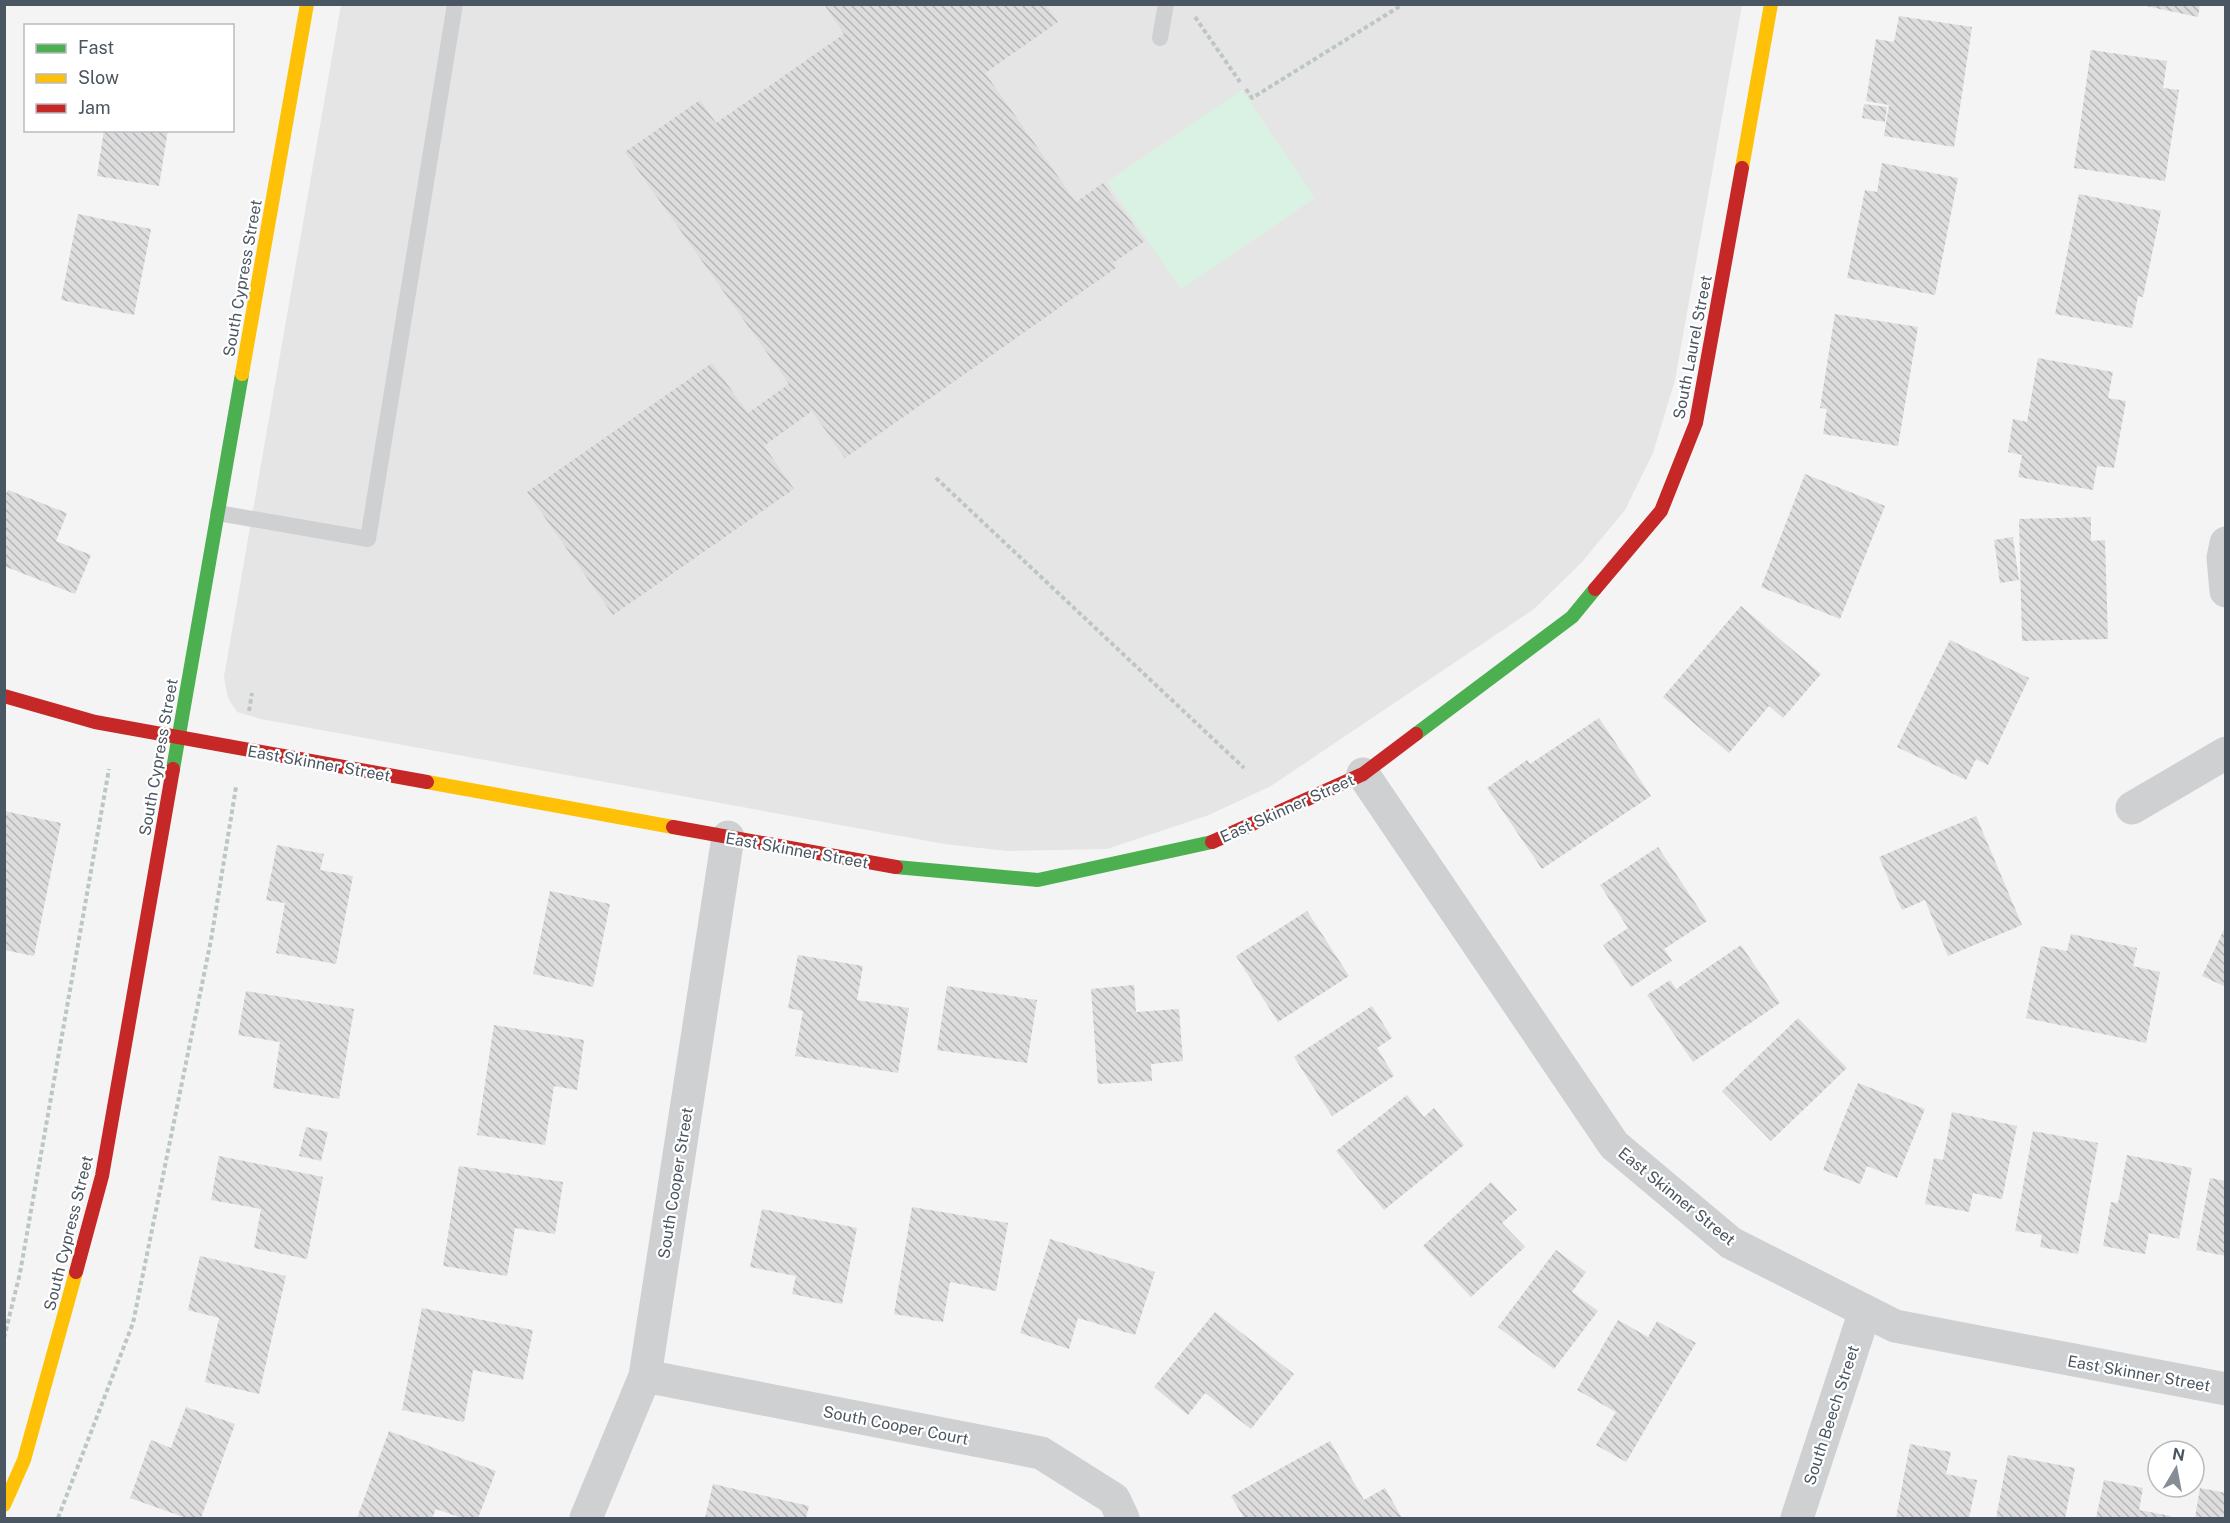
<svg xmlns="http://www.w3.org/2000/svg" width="2230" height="1523" font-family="'Public Sans',sans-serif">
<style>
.education{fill:#e6e5e6}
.green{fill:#d9f2e3}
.building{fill:url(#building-back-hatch)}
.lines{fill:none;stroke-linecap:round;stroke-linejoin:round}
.path{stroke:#bcc7c4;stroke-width:4;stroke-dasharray:4.5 3;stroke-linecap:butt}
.lane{stroke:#ced0d2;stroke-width:16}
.street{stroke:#ced0d2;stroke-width:33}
.fast{stroke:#4caf50;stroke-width:14}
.slow{stroke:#ffc107;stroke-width:14}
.jam{stroke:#c62828;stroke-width:14}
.labels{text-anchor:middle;stroke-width:4.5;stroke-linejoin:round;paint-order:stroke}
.street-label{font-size:16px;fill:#4a5661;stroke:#fff}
</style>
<defs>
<pattern id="building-back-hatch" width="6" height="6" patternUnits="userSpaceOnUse" patternTransform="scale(1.5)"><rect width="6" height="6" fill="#ddddde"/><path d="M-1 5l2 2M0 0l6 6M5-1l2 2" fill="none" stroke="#b5b6b7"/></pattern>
</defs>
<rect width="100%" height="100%" fill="#f4f4f4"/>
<path class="education" d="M341,5H1742L1675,380L1653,453L1625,510L1582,562L1534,609L1271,786L1209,815L1107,849L1008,851L944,844L261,719L237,712L228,698L224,677Z"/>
<path class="green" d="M1242,90L1315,198L1181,289L1107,182Z"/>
<path class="building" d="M824,4H1045L1058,22L985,73L1076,202L1103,183L1145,241L1113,263L1116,268L845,458L812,411L764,446L794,489L613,615L527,492L712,363L748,413L789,384L625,152L700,100L716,123L844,34Z
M2136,4H2200L2198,17Z
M1899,16L1972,27L1954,147L1884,136L1889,105L1866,101L1876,39L1894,42Z
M2091,50L2167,61L2163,88L2179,90L2165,181L2074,168Z
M1864,104L1887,107L1885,122L1862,118Z
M104,130H168L159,186L97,176Z
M1882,163L1958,178L1935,295L1847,278L1865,190L1877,192Z
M2079,194L2161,211L2143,297L2138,296L2132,328L2055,314Z
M78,214L151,229L134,315L61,300Z
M1835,314L1918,327L1898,446L1823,434L1827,409L1820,408Z
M2038,358L2113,372L2108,398L2126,401L2114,468L2097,466L2093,490L2018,477L2022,455L2008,452L2013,419L2027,422Z
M1805,474L1885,506L1840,619L1761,587Z
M8,490L67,513L56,541L91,555L75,594L4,566V498Z
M2091,517V541L2105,540L2108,639L2022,641L2019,519Z
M2013,537L2019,580L2000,583L1994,540Z
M1741,606L1821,674L1783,718L1769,706L1729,753L1663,697Z
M1950,640L2029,678L1988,765L1976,759L1966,780L1897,747Z
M1599,718L1651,796L1542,869L1487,788L1527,760L1530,764Z
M4,811L61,823L34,956L4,950Z
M1976,816L2022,925L1948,956L1925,900L1902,910L1879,857Z
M277,845L324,854L320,870L353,876L336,964L276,953L285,903L266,900Z
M1658,847L1707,921L1664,949L1672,961L1631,987L1603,945L1628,928L1600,885Z
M550,891L610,904L593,987L533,974Z
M1307,911L1349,976L1278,1022L1236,956Z
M2226,925V987L2202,976Z
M2071,934L2137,948L2133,966L2160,972L2146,1043L2026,1018L2041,946L2067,951Z
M1741,945L1780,1003L1693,1062L1647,995L1670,980L1676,989Z
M798,955L863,966L857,1000L909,1008L898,1073L795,1056L803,1011L788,1008Z
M1134,985L1136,1012L1179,1009L1183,1061L1151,1064L1152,1081L1098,1084L1091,989Z
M947,986L1037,1000L1027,1063L937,1050Z
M246,991L354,1009L339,1099L273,1088L280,1042L238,1035Z
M1372,1006L1392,1038L1377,1048L1394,1076L1332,1116L1294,1057Z
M1798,1018L1847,1068L1771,1141L1722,1091Z
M494,1025L584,1040L577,1090L554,1086L545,1145L477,1135Z
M1858,1083L1925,1109L1897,1178L1867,1166L1860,1184L1823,1170Z
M1407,1095L1424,1117L1434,1108L1464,1145L1384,1210L1336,1151Z
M1952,1112L2017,1126L2002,1199L1973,1193L1969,1212L1925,1204L1934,1158L1943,1160Z
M306,1127L328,1132L321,1161L299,1156Z
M2033,1131L2098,1143L2078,1254L2040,1247L2042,1235L2015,1231Z
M2127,1155L2192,1168L2179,1239L2149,1233L2145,1254L2103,1246L2111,1202L2118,1203Z
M219,1156L323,1177L307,1259L254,1248L261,1209L211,1200Z
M459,1166L563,1182L555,1234L515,1228L507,1276L443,1266Z
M2210,1178L2226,1181V1256L2196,1250Z
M1491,1182L1517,1210L1502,1223L1525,1247L1471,1297L1423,1246Z
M912,1207L1008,1223L996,1291L950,1282L943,1322L894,1314Z
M762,1209L857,1228L842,1304L792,1294L796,1276L750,1267Z
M1050,1239L1155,1272L1135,1335L1078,1318L1069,1349L1020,1333Z
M1556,1250L1586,1272L1572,1292L1598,1311L1554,1369L1498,1327Z
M200,1256L286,1276L259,1394L205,1382L219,1318L188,1310Z
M422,1308L533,1330L523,1380L473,1370L464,1422L402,1410Z
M1215,1312L1294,1374L1251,1429L1205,1393L1188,1415L1154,1387Z
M1618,1320L1648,1337L1657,1321L1696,1343L1626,1462L1596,1445L1616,1412L1577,1390Z
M186,1407L235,1424L201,1518H186L130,1498L151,1440L171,1448Z
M389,1431L496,1471L478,1518H462L436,1509L432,1518H357Z
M1330,1441L1364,1500L1385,1488L1402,1518H1244L1231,1496Z
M1910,1444L1951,1452L1946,1474L1977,1480L1969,1518H1896Z
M2008,1455L2075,1468L2065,1518H1996Z
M2104,1480L2143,1488L2139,1510L2171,1516L2170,1518H2096Z
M713,1484L809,1506L806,1518H705Z
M2200,1488L2226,1493V1518H2195Z"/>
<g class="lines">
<path class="path" d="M1195,17L1240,82
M1246,89L1252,98L1402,5
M936,478L1244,768
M249,711L252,693
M4,1338L20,1273L109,769
M58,1518L133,1323L211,940L236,787"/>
<path class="lane" d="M1160,38L1166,4
M218,513L368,539L455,4"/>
<path class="street" d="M2226,543L2223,558L2226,591
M1363,774L1614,1145L1731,1243L1895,1326L2226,1389
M2132,808L2226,753
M645,1376L1041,1453L1114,1499L1123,1518
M586,1518L645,1376L728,837
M1797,1518L1865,1311"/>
<path class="fast" d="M1416,734L1572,617L1595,589
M173,769L242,374
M896,867L1038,880L1212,842"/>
<path class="slow" d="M1742,168L1771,4
M242,374L307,4
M427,782L673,827
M4,1505L24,1460L76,1272"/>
<path class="jam" d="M1595,589L1661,511L1696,423L1742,168
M4,696L95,722L427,782
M673,827L896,867
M1212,842L1363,774L1416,734
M76,1272L102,1176L173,769"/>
</g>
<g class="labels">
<g class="street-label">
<text transform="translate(242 278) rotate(-80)" y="6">South Cypress Street</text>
<text transform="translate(1692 347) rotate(-79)" y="6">South Laurel Street</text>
<text transform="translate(158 757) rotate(-80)" y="6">South Cypress Street</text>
<text transform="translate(319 763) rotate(10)" y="6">East Skinner Street</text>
<text transform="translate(1287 808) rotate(-24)" y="6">East Skinner Street</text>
<text transform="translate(797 850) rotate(10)" y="6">East Skinner Street</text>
<text transform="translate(675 1183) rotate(-81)" y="6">South Cooper Street</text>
<text transform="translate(1677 1196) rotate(39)" y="6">East Skinner Street</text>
<text transform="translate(68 1233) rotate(-76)" y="6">South Cypress Street</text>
<text transform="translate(2139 1373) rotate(10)" y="6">East Skinner Street</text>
<text transform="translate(1831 1415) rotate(-72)" y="6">South Beech Street</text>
<text transform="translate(896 1425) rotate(11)" y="6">South Cooper Court</text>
</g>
</g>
<rect width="2230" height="1523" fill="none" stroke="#4a5661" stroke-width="12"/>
<rect x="24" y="24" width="210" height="108" fill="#ffffff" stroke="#b7bbc0" stroke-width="1.5"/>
<rect x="36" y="44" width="30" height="9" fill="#4caf50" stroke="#b7bbc0" stroke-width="1.5"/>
<text x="78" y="54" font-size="18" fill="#4a5661">Fast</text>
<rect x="36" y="74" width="30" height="9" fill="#ffc107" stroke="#b7bbc0" stroke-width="1.5"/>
<text x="78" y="84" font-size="18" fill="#4a5661">Slow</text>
<rect x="36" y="104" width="30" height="9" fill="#c62828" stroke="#b7bbc0" stroke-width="1.5"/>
<text x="78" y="114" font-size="18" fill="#4a5661">Jam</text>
<g transform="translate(2176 1469) rotate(10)"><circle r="28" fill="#ffffff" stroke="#b7bbc0" stroke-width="1.5"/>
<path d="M0-4.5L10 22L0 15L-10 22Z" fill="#868d94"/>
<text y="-9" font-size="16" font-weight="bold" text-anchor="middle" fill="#4a5661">N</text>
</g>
</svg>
